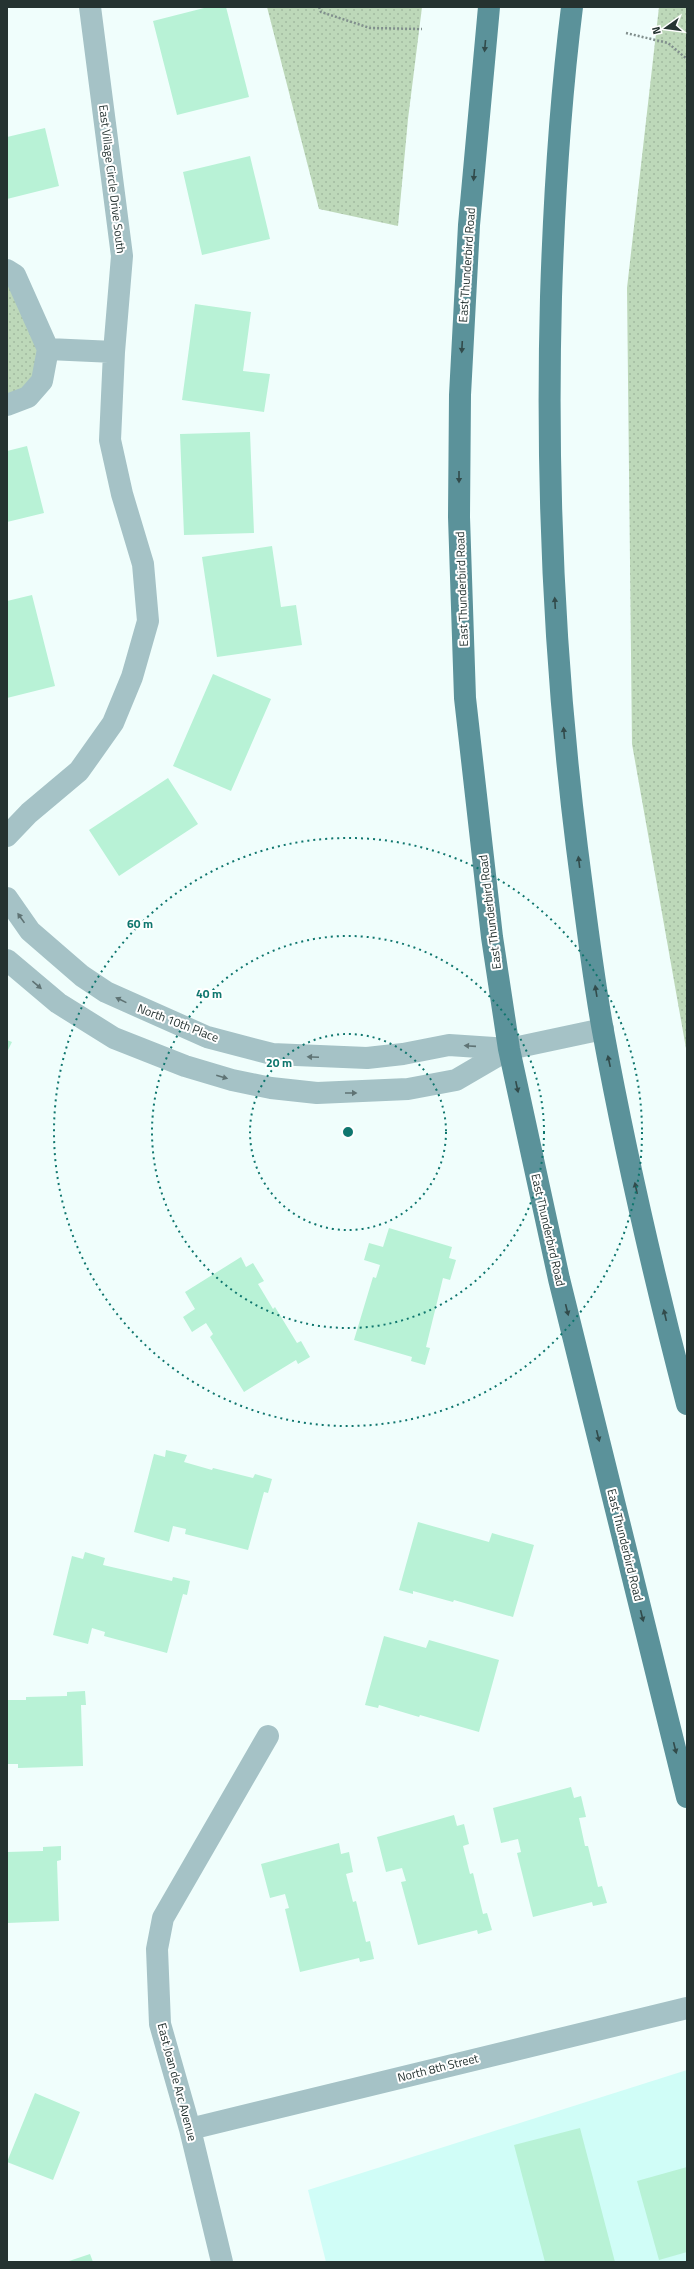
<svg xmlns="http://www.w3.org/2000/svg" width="694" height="2269" font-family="'Titillium Web',sans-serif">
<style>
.built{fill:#d0fdf7}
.grass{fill:url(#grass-dots)}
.building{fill:#b8f2d6}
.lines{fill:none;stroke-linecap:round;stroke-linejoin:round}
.path{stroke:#818f8d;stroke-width:2.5;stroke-dasharray:2 2;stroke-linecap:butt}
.minor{stroke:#a5c2c6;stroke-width:22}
.major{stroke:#5b929a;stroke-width:22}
.oneway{fill:#324b4b}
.oneway2{fill:#5f7374}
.ring{fill:none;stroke:#0f766e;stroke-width:2;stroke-dasharray:2 4}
.labels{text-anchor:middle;stroke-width:4;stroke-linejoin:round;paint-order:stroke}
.street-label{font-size:12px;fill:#253331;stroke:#fff}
.centre{fill:#0f766e;stroke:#fff;stroke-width:2}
.ring-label{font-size:12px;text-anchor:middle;font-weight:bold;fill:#0f766e;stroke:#fff;stroke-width:4;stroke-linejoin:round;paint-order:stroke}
</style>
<defs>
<pattern id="grass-dots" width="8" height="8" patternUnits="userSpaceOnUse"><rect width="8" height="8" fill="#bdd8b9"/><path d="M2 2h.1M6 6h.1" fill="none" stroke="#a2baa0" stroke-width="1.8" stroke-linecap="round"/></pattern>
</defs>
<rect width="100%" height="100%" fill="#f0fefc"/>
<path class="built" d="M687,2070V2262H326L308,2190Z"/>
<path class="grass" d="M267,7H422L408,119L398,226L319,209Z
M659,7H687V1054L632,744L627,288Z
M7,270L48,349L42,381L7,405Z"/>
<path class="building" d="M208,7H226L249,97L177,115L153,21Z
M45,128L59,186L7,199V137Z
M250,156L270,239L202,255L183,172Z
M195,304L251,312L243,371L270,374L264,412L182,400Z
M250,432L254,533L184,535L180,434Z
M27,446L44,513L7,522V451Z
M272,546L281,607L296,605L302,645L217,657L202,557Z
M32,595L55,686L7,698V601Z
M213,674L271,699L231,791L173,766Z
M168,778L198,824L119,876L89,830Z
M7,1040L12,1042L7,1052Z
M389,1228L452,1247L449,1258L456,1260L450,1280L443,1278L426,1347L430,1348L425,1365L411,1361L412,1357L354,1340L373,1277L376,1278L380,1265L364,1260L369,1243L383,1247Z
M241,1257L246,1267L253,1263L264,1281L258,1284L273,1309L275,1307L297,1343L301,1341L310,1357L298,1364L296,1360L244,1392L210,1337L213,1334L206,1323L192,1332L183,1317L195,1309L185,1292Z
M166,1450L187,1455L184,1462L212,1470L213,1468L253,1478L255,1474L272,1479L268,1493L264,1492L248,1550L185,1534L186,1529L173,1526L169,1542L134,1532L154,1454L165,1457Z
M418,1522L489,1542L492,1533L534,1545L513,1617L454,1600L453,1602L413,1591V1594L399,1590Z
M85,1552L105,1558L103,1565L172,1581L173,1577L190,1581L187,1595L183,1594L167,1653L104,1636L105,1632L92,1628L88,1644L53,1635L72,1556L83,1559Z
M384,1636L426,1648L429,1640L499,1660L479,1732L420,1715L419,1717L379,1705L378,1708L365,1705Z
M85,1691L86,1705H81L83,1766L18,1768V1764H7V1700H26V1697L67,1696V1692Z
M571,1787L574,1798L581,1796L586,1817L579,1818L585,1846H588L598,1887L602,1886L607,1903L593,1906L592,1902L533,1917L517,1853L521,1852L518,1839L501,1843L493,1808Z
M454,1815L457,1826L464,1824L469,1844L463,1846L470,1874L473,1873L483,1914L487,1913L492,1930L478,1934L477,1930L418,1945L401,1882L406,1881L402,1868L386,1872L377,1837Z
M339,1843L341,1854L349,1852L353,1872L346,1874L353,1902L356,1901L366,1942L370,1941L374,1959L360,1962L359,1958L300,1972L285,1909L289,1908L285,1894L270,1898L261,1864Z
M61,1846V1860L57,1861L59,1921L7,1923V1852L43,1851V1847Z
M35,2093L80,2112L53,2180L7,2162Z
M580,2128L615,2262H545L514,2145Z
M687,2167V2252L659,2260L637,2181Z
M90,2254L93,2262H66Z"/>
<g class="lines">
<path class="path" d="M319,7L321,12L370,28L422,29
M626,33L668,43L687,59"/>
<path class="minor" d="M7,270L15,275L48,349L42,381L28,397L7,405
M48,349L114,352
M7,836L29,813L79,771L113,723L132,677L148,621L143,564L122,494L110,440L114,352L122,256L90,7
M7,898L30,931L82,976L106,992L207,1037L272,1054L367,1058L403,1054L449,1045L509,1049L603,1029
M7,960L58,1003L114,1038L185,1066L232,1080L271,1088L317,1093L408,1089L456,1080L509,1049
M190,2129L687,2008
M222,2262L190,2129L160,2024L157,1949L163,1918L268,1736"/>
<path class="major" d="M489,7L469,225L460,395L459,517L465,698L492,937L509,1049L559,1279L687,1797
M572,7C560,103 554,200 551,297C546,483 554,664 577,848C585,909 592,971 603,1031C626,1156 655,1281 687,1404"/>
</g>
<defs><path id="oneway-solid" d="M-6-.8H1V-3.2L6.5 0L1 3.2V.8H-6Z"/></defs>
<g class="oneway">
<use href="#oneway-solid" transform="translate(485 46) rotate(95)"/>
<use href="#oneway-solid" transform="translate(474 175) rotate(95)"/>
<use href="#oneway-solid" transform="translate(462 347) rotate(93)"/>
<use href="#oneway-solid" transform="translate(459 477) rotate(90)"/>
<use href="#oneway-solid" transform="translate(555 603) rotate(-93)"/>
<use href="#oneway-solid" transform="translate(564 733) rotate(-95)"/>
<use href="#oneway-solid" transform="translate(579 862) rotate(-97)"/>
<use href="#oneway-solid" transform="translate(596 991) rotate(-99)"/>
<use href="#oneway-solid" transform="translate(609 1061) rotate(-102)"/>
<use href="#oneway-solid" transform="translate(517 1087) rotate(78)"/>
<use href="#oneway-solid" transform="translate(636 1188) rotate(-102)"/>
<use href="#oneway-solid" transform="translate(567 1310) rotate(76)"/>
<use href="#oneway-solid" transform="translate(665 1315) rotate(-103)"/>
<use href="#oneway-solid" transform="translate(598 1436) rotate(76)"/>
<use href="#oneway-solid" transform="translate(642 1616) rotate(76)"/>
<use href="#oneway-solid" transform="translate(675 1748) rotate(76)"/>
</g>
<g class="oneway2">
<use href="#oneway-solid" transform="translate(21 918) rotate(-125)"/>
<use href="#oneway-solid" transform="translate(37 985) rotate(40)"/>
<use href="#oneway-solid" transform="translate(121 1000) rotate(-154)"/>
<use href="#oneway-solid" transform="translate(470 1046) rotate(-176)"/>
<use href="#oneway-solid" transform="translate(313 1057) rotate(-177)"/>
<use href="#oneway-solid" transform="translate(222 1077) rotate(16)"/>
<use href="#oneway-solid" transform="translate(351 1093)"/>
</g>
<g class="ring">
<circle cx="348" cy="1132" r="98"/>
<circle cx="348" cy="1132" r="196"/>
<circle cx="348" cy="1132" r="294"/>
</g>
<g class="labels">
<g class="street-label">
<text transform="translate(112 179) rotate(83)" y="4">East Village Circle Drive South</text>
<text transform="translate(467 265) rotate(-86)" y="4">East Thunderbird Road</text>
<text transform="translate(462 589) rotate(-92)" y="4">East Thunderbird Road</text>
<text transform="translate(490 912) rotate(-97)" y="4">East Thunderbird Road</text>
<text transform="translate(178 1023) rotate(21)" y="4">North 10th Place</text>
<text transform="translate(548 1230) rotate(77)" y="4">East Thunderbird Road</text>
<text transform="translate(625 1545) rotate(76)" y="4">East Thunderbird Road</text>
<text transform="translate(438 2068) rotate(-14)" y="4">North 8th Street</text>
<text transform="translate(177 2082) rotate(75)" y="4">East Joan de Arc Avenue</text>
</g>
</g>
<circle cx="348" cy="1132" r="6" class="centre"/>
<g class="ring-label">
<text x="140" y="928">60 m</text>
<text x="209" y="998">40 m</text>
<text x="279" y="1067">20 m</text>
</g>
<rect width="694" height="2269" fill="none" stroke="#253331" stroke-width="16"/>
<g transform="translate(666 28) rotate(256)" stroke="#ffffff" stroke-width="3" paint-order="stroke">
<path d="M0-3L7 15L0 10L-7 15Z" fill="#253331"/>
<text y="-6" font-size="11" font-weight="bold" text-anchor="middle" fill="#253331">N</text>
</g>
</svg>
